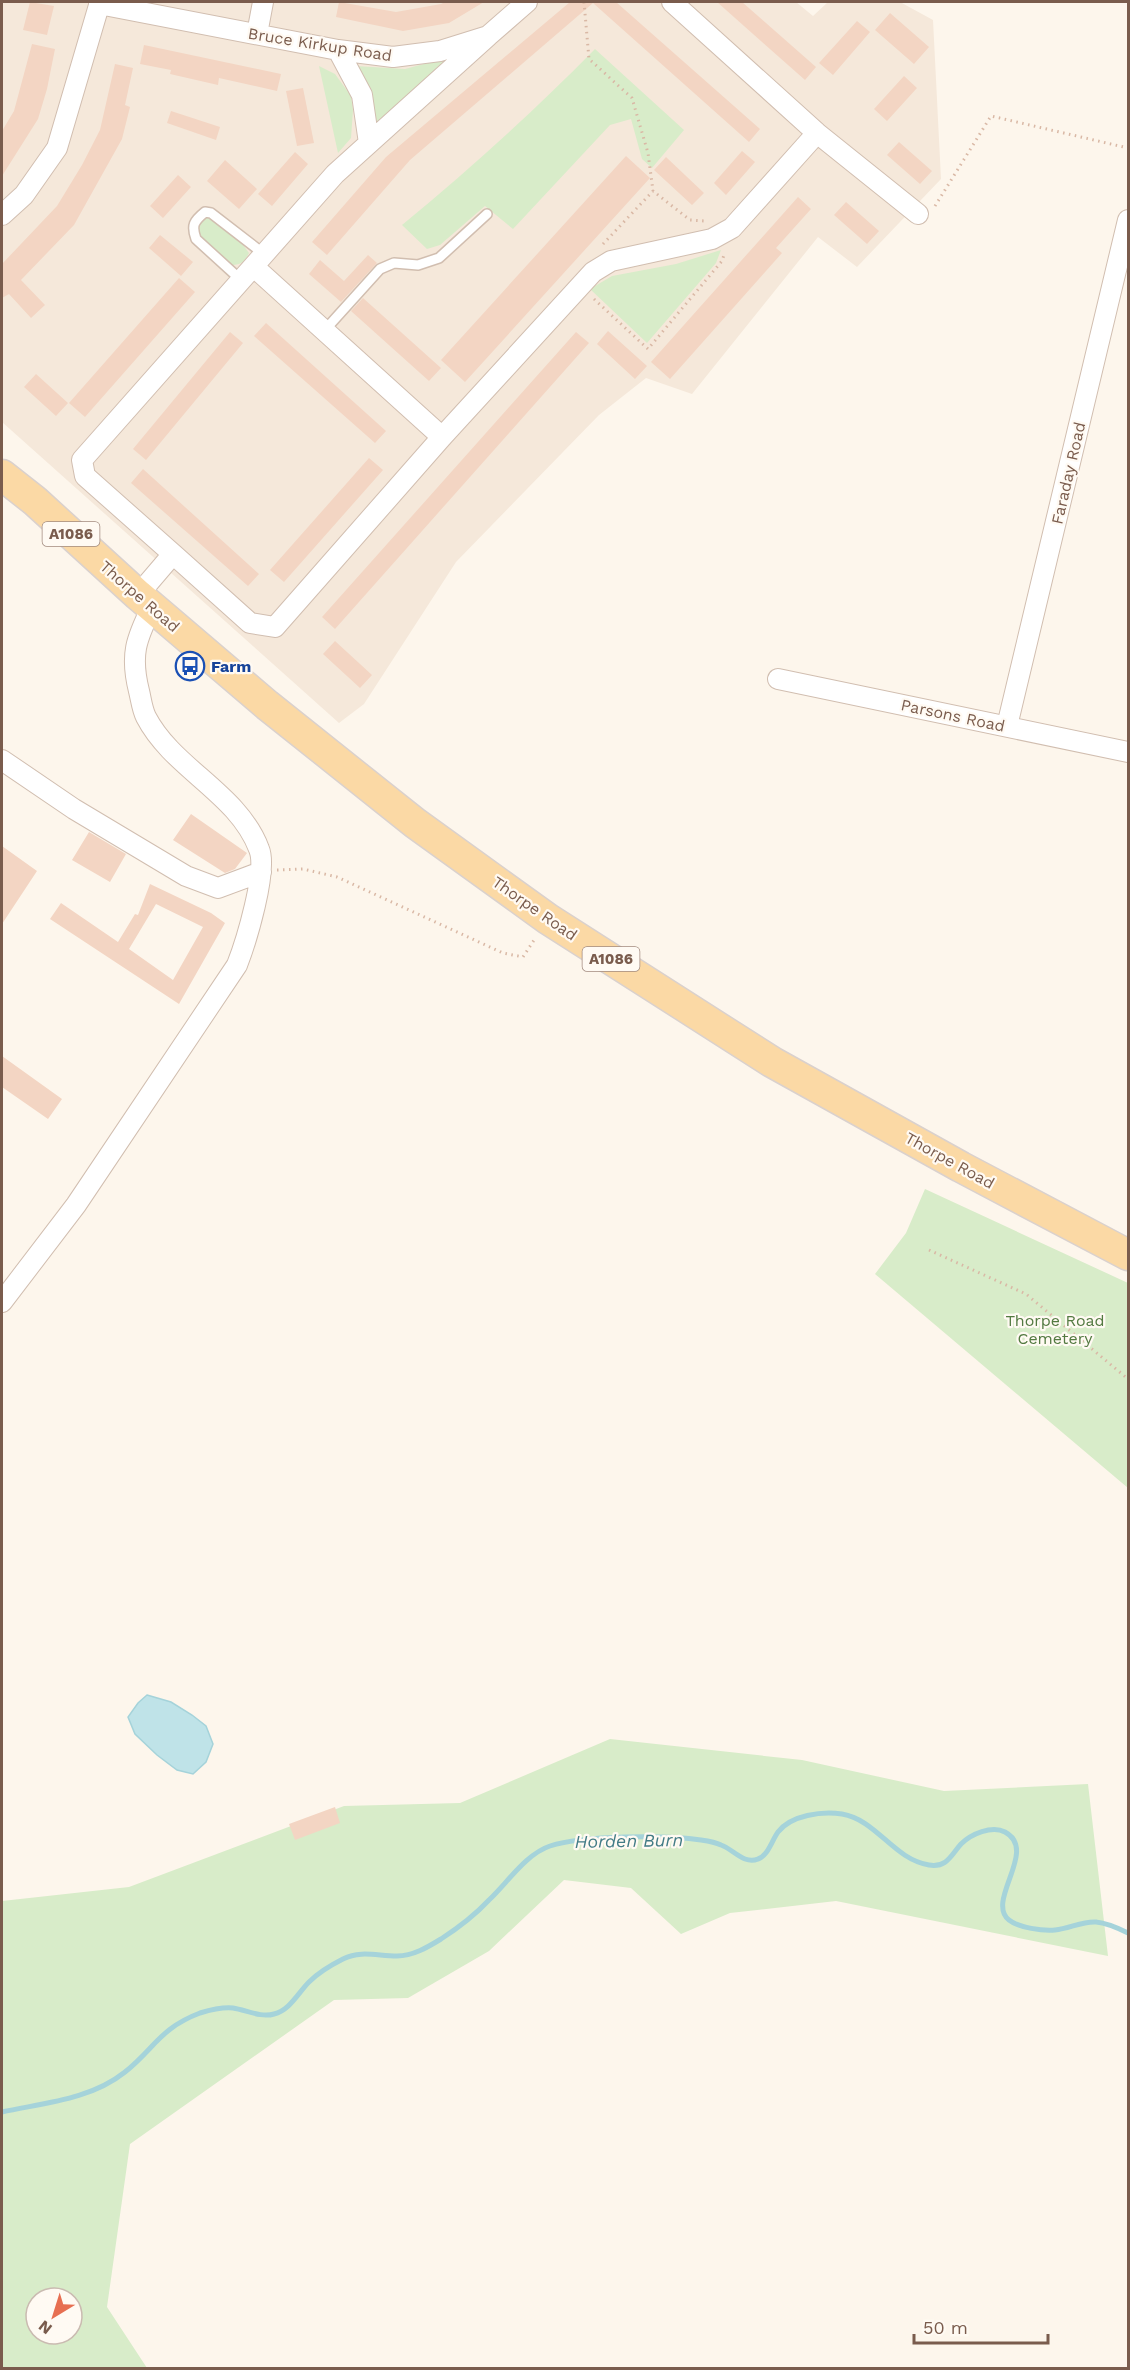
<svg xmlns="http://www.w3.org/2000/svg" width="1130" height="2370" font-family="'Work Sans',sans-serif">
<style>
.residential{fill:#f5e8da}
.green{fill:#d8ecc9;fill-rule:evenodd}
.water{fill:#bfe3e8;stroke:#a5d3da;stroke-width:1.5}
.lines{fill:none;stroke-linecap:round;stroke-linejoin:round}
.stream{stroke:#a5d3da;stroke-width:5}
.building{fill:#f3d5c3;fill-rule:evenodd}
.service-casing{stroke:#d1beb0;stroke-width:12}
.minor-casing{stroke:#d1beb0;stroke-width:22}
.primary-casing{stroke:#dad1cd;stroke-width:33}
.path{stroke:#d9b8a5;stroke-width:3;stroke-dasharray:1.5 4.5;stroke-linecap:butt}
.service{stroke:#fff;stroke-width:9}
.minor{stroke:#fff;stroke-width:20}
.primary{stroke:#fbd9a5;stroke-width:30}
.labels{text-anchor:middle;stroke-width:4.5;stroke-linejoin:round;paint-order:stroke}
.shield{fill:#fffaf3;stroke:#a28b7f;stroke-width:1.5}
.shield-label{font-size:15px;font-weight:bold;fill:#7a5c4d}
.street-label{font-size:16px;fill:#7a5c4d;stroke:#fffaf3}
.transit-label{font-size:16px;font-weight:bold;fill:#164399;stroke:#fffaf3;text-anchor:start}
.park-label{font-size:16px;fill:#537a41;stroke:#fffaf3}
.water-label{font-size:18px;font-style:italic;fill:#437c86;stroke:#fffaf3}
</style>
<rect width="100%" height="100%" fill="#fdf6ec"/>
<path class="residential" d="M2,2H796L813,16L828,2H900L933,20L941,179L857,267L818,237L692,394L646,378L599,415L456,562L364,704L339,723L2,422Z"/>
<path class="green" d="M595,49L684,130L652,168L642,159L631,119L610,125L513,229L485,206L440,245L427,249L402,225C469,170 534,111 595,49Z
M450,57L377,122L369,91L356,66L405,69Z
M319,66L335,74L351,96L353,110L351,138L338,153Z
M210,217L243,245L249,253C244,263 240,265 230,265L198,235V221Z
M721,250L716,263L647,343L590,289L612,276L676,264Z
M925,1189L1128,1283V1488L875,1274L906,1233Z
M610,1739L802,1760L944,1791L1088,1784L1108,1956L836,1901L730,1913L681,1934L631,1888L564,1880L489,1951L408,1998L334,2000L130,2144L107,2307L147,2368H2V1901L129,1887L344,1806L460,1803ZM36,2298H72V2334H36Z"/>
<path class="water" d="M147,1695L171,1702L192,1715L206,1726L213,1744L206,1762L193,1774L177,1770L157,1755L135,1734L128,1717L138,1703Z"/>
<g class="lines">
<path class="stream" d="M2,2112C43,2103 90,2100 125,2072C154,2049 160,2028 200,2013C210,2010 222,2007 233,2008C246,2010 261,2018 274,2014C290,2010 298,1993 309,1982C318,1973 331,1965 343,1959C361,1950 377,1956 397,1956C413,1956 428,1947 441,1939C458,1928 475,1915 489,1900C508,1882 526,1854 550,1846C584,1835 666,1835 701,1840C708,1841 715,1842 721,1845C733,1849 744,1865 758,1859C768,1856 772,1840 778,1832C791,1815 822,1811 842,1814C877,1820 893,1859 929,1865C947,1868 951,1855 961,1844C971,1834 992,1825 1005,1832C1039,1850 985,1901 1009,1920C1019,1928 1043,1931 1055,1930C1069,1929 1082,1921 1096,1922C1107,1923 1118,1928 1128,1933"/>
</g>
<path class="building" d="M30,2L54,6L47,35L23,30Z
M339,2L396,12L441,4L445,2H484L449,23L403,31L336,17Z
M570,2H616L760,129L749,142L593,3L410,160L327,255L312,242L386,157Z
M717,2H742L816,67L805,80Z
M890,13L929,47L914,64L875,30Z
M857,21L870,32L833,75L819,63Z
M32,44L55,49L47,89L38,119L2,176V131L14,111Z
M144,45L281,74L277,91L219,78L218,85L170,74L171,70L140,64Z
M115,64L133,68L125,105L130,107L122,139L74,225L21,280L45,305L31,318L9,294L2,298V264L57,206L82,165L100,130Z
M904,76L917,88L887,121L874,109Z
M303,88L314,143L297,146L286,91Z
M171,111L220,127L216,140L167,123Z
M899,142L932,171L920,184L887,155Z
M742,151L755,162L726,195L714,183Z
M295,152L308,164L272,206L258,194Z
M626,156L650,178L465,382L441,360Z
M666,157L704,193L692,205L654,170Z
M225,160L257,189L239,209L207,181Z
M178,175L191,187L163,218L150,206Z
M798,197L811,209L776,248L782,253L670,379L651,362Z
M846,202L879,231L867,244L834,215Z
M160,235L193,262L181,276L149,248Z
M368,255L377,263L341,302L309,274L320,260L344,281Z
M179,278L195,292L85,417L69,403Z
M363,298L441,368L429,381L351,311Z
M266,323L386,431L375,443L254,336Z
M608,331L647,366L635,379L597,344Z
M230,332L243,343L146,460L133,449Z
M576,332L589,343L335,629L322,617Z
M36,374L68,403L56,416L24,387Z
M369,458L383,470L284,582L270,570Z
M143,469L259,574L248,586L131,483Z
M335,641L372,675L360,688L323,654Z
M191,814L247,853L235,869L225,873L173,840Z
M89,832L126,854L110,882L72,860Z
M2,846L37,871L2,924Z
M150,884L211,913L225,923L179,1004L50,919L61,903L118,942L135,914L138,915ZM156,904L203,927L173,980L129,949Z
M2,1056L62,1099L48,1119L2,1087Z
M335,1807L340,1823L295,1840L289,1824Z"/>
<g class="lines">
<g class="service-casing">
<path id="service" d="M241,280L196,239C191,225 194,221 205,212L211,213L264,254
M324,331L380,269L394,263L418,265L439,258L487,214"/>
</g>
<g class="minor-casing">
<path id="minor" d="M672,2L817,133L918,214
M99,4L338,50L393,57L440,51L488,36L527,2
M257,34L263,2
M338,50L362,95L369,143
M2,215L24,195L57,148L100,2
M254,267L442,437
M173,554L85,476L82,460L335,174L488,36
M138,595L173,554L250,623L275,627L442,437L593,272L611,261L712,239L732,228L817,133
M778,679L1128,752
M1007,726L1128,220
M2,760L74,809L186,876L218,888L261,872
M2,1302L76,1205L237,965C246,942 268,870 259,849C238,793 173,769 146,717C142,709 141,699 139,691C130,655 136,639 152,607"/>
</g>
<g class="primary-casing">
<path id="primary" d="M2,475L35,501L138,595L267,705L415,823L548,919L772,1062L961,1167L1128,1255"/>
</g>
<path class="path" d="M584,2L589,59L632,98L648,153L653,191
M935,206L991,116L1128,148
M603,244L653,191L690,220L705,221
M594,299L648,349L722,261L724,255
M277,870L303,869L337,877L503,953L523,957L536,937
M929,1250L1026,1294L1128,1379"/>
<use href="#service" class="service"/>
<use href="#minor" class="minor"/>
<use href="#primary" class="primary"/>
</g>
<defs>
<g id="bus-ring" transform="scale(1.5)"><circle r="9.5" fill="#fffaf3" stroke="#1a4fb4" stroke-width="1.5"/><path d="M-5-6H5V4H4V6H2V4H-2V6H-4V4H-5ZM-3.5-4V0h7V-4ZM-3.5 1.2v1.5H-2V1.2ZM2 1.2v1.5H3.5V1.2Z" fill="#1a4fb4"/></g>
</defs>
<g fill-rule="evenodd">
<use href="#bus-ring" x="190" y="666"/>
</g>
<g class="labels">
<g class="shield">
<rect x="42.5" y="522" width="57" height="24" rx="4.5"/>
<rect x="582.5" y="947" width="57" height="24" rx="4.5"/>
</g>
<g class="shield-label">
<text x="71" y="539">A1086</text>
<text x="611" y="964">A1086</text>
</g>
<g class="street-label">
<text transform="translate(320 44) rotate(9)" y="6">Bruce Kirkup Road</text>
<text transform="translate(1068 473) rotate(-77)" y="6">Faraday Road</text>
<text transform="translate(140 596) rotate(41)" y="6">Thorpe Road</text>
<text transform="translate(953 715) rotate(12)" y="6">Parsons Road</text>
<text transform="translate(535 908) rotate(35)" y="6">Thorpe Road</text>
<text transform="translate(950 1160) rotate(29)" y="6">Thorpe Road</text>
</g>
<g class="transit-label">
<text x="211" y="672">Farm</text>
</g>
<g class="park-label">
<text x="1055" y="1326">Thorpe Road<tspan x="1055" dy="18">Cemetery</tspan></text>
</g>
<g class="water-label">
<text transform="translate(629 1841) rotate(-1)" y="6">Horden Burn</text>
</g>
</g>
<rect width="1130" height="2370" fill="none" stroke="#7a5c4d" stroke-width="6"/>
<g transform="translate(54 2316) rotate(218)"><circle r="28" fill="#fffaf3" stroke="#cabbb1" stroke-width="1.5"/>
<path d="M0-4.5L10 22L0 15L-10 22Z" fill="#e76f51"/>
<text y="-9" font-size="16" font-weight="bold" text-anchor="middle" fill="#7a5c4d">N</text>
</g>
<path d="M914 2334v9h134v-9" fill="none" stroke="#7a5c4d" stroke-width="3"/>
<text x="923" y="2334" font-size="18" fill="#7a5c4d" stroke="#fffaf3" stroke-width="4.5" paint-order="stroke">50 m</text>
</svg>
